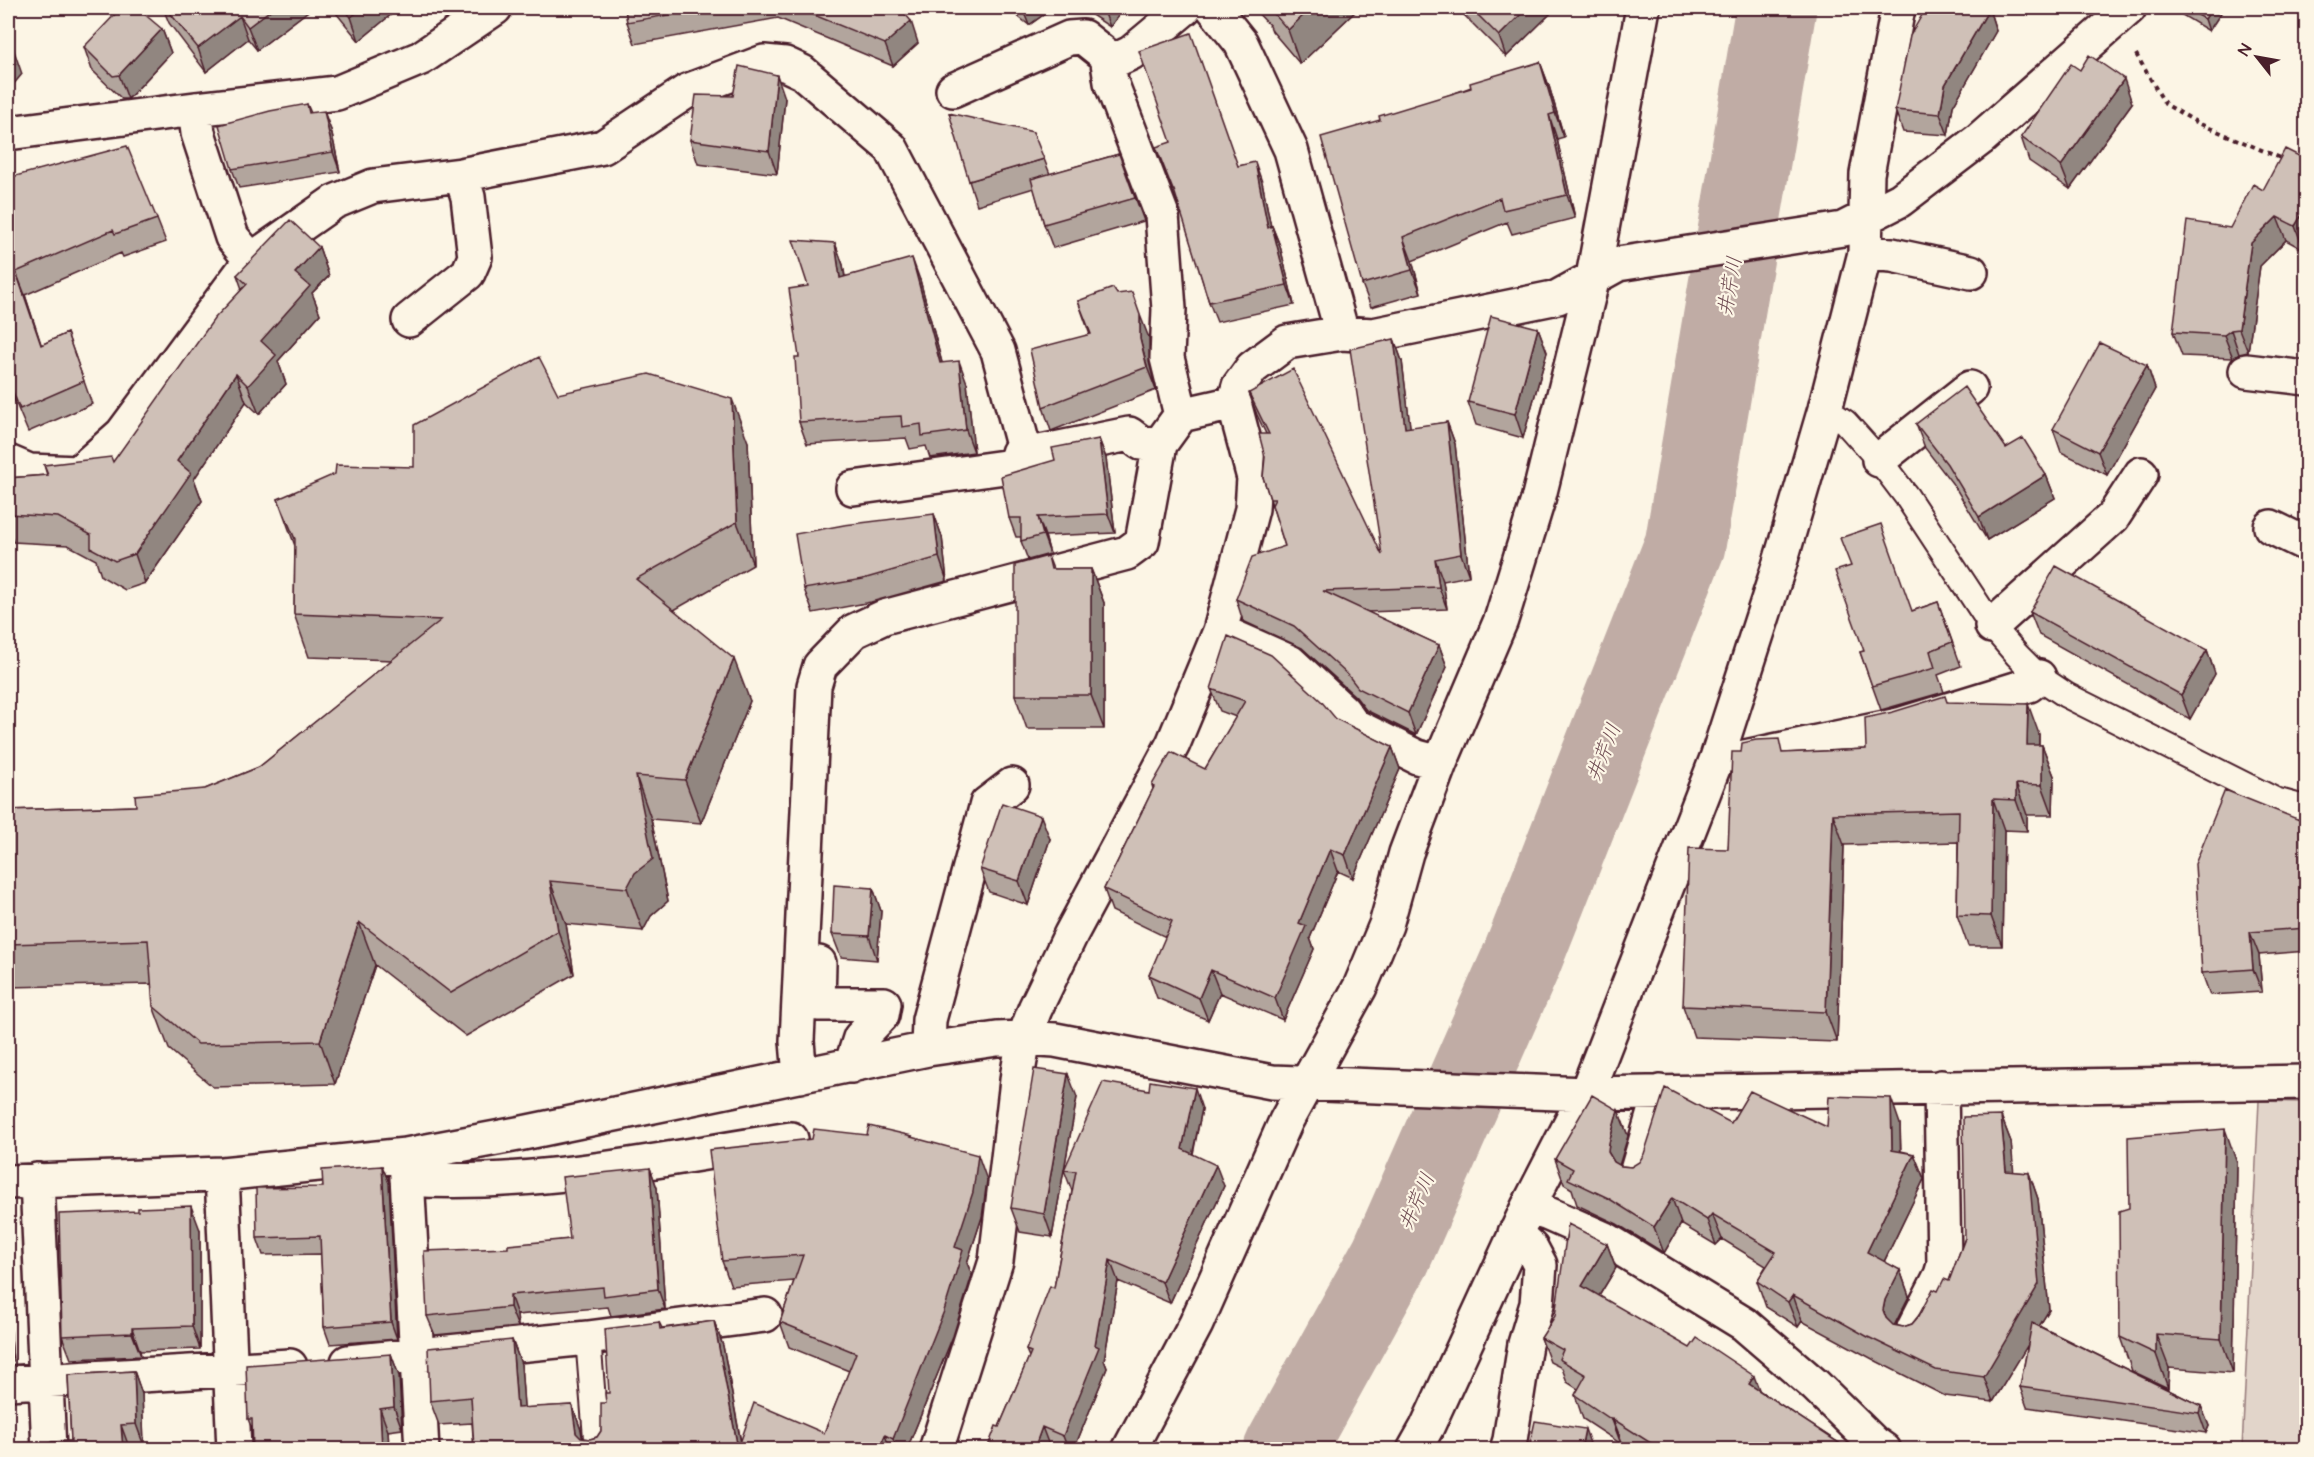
<svg xmlns="http://www.w3.org/2000/svg" width="2314" height="1457" font-family="'Architects Daughter','Klee One',sans-serif">
<style>
.green{fill:#e2d5ca;stroke:#967a7a;stroke-width:1.5}
.lines{fill:none;stroke-linecap:round;stroke-linejoin:round}
.river{stroke:#c0aca5;stroke-width:81}
.lane-casing{stroke:#4a1f2b;stroke-width:28}
.street-casing{stroke:#4a1f2b;stroke-width:38}
.path{stroke:#4a1f2b;stroke-width:4;stroke-dasharray:4.5 4.5;stroke-linecap:butt}
.lane{stroke:#fcf5e5;stroke-width:24}
.street{stroke:#fcf5e5;stroke-width:33}
.wall{fill:#b2a59d;stroke:#4a1f2b;stroke-width:1.5}
.shaded-wall{fill:#918680;stroke:#4a1f2b;stroke-width:1.5}
.building{fill:#cfc0b7;stroke:#4a1f2b;stroke-width:1.5}
.labels{text-anchor:middle;stroke-width:4.5;stroke-linejoin:round;paint-order:stroke}
.water-label{font-size:20px;font-style:italic;fill:#6d4950;stroke:#fcf5e5}
</style>
<rect width="100%" height="100%" fill="#fcf5e5"/>
<filter id="ink" filterUnits="userSpaceOnUse"><feTurbulence type="fractalNoise" baseFrequency=".0167" numOctaves="2"/><feDisplacementMap in="SourceGraphic" scale="12" xChannelSelector="R" yChannelSelector="G"/><feConvolveMatrix kernelMatrix="1 2 1 2 8 2 1 2 1" color-interpolation-filters="sRGB"/></filter>
<g filter="url(#ink)">
<path class="green" d="M2259,1101L2306,1102V1449H2242Z"/>
<g class="lines">
<path class="river" d="M1284,1450L1391,1256L1521,961L1685,545L1776,8"/>
<g class="lane-casing">
<path id="lane" d="M1825,409L1845,422L1879,460L1907,497L1992,626L2017,655L2039,677L2066,695L2275,800L2301,807L2306,806
M588,1338L597,1450"/>
</g>
<g class="street-casing">
<path id="street" d="M1213,8L1241,43L1291,150L1342,333
M1107,56L1111,82L1162,215L1169,309L1167,358L1181,415
M953,90L1069,38L1083,37L1107,56L1118,59L1131,53L1185,8
M195,109L198,133L232,237L251,260
M8,133L195,109L337,93L421,58L495,8
M1865,253L1892,255L1971,272
M409,320L468,273L475,257L468,197L461,175
M2246,371L2306,378
M1018,453H1035L1129,434L1141,443L1160,444
M1879,460L1970,388
M8,462L29,471L78,473L122,434L251,260L334,202L373,186L461,175L603,147L687,91L764,62L785,64L802,72L891,148L998,351L1023,445L1012,466L853,488
M2271,527L2306,544
M1992,626L2113,517L2141,474
M1220,631L1290,662L1343,711L1353,725L1417,757L1440,763
M1740,758L1899,725L2029,685L2039,677
M819,963L818,1004H884L882,1015L860,1038L851,1066
M928,1049L929,1020L987,804L1012,785
M800,1076L797,1041L814,686L820,666L854,631L884,617L1127,553L1142,542L1160,444L1181,415L1234,403
M406,1158L422,1450
M222,1174L234,1450
M1636,1174L1660,1092
M407,1179C535,1188 665,1158 791,1139
M37,1180L49,1450
M8,1182L222,1174L406,1155L523,1133L928,1049L997,1039L1024,1038L1055,1040L1272,1082L1586,1094L2306,1082
M1528,1207L1546,1213L1607,1240L1744,1324L1815,1385L1874,1443L1884,1450
M1914,1328L1941,1275L1944,1265L1941,1087
M348,1362L588,1338L765,1315
M8,1383L290,1366
M936,1450L996,1261L1018,1072L1024,1038L1035,1009L1071,934L1173,744L1220,631L1252,509L1254,478L1234,403L1239,386L1252,368L1287,342L1342,333L1373,335L1558,297L1618,264L1843,229L1900,200L1980,139L2129,8
M1129,1450L1196,1324L1286,1121L1360,987L1386,925L1406,853L1440,763L1501,620L1538,500L1593,277L1643,8
M1414,1450L1427,1427L1528,1207L1586,1094L1717,758L1779,566L1825,409L1865,253L1867,174L1898,8
M1507,1450L1510,1440L1525,1344L1537,1304L1540,1265L1531,1248L1515,1233"/>
</g>
<path class="path" d="M2136,54L2165,104L2198,123L2283,159"/>
<use href="#lane" class="lane"/>
<use href="#street" class="street"/>
</g>
<path class="wall" d="M163,8H312L257,50L248,39L206,72L169,23Z
M332,8H399L359,41Z
M625,8H900L918,43L893,66L778,18L635,44L627,22Z
M1007,8H1053L1029,25Z
M1081,8H1124L1110,27Z
M1253,8H1359L1300,64L1272,31L1270,26Z
M1457,8H1548L1550,14L1506,57Z
M2171,8H2224L2209,31L2172,9Z
M1989,9L1996,31L1953,106L1948,135L1903,132L1895,110Z
M162,29L171,53L128,99H122L92,70L84,47Z
M1540,62L1549,86L1564,137L1557,139L1575,218L1512,234L1507,222L1412,261L1421,293L1371,307L1362,284L1380,120Z
M733,96L785,98L777,174L698,164L690,140Z
M2132,103L2070,189L2029,161L2021,137Z
M307,104L311,113L331,130L340,172L239,188L232,169Z
M1156,147L1238,166L1262,182L1271,227L1272,226L1280,246L1294,305L1217,322L1209,302L1181,210H1180Z
M1119,154L1144,221L1053,248L1044,224L1034,188L977,205L969,181L1044,159L1050,174Z
M2307,160V245L2304,250L2286,240L2260,266L2248,352L2239,354L2233,358L2182,356L2173,332L2230,228L2263,190Z
M8,178L157,219L166,242L123,257L121,253L25,295L41,345L67,333L92,404L28,432L9,387L8,388Z
M835,243L843,265L845,276L920,280L942,363L967,383L974,452L930,458L926,446L910,449L906,438L807,444L799,422V357L808,286Z
M319,247L329,276L312,293L320,314L278,361L286,384L259,414L246,402L194,479L202,501L145,583L125,590L101,576L96,560L68,545L13,542L8,526V478L47,475L44,465L113,462L242,289L237,275Z
M1117,294L1149,338V362L1156,390L1051,431L1043,407L1090,335L1078,301Z
M1538,328L1547,352L1523,438L1476,425L1468,402Z
M1394,339L1402,361L1410,428L1447,422L1455,444L1469,576L1443,581L1447,609L1367,612L1439,645L1447,667L1416,735L1366,710L1356,697L1302,648L1243,621L1236,599L1285,546L1263,477L1266,434L1257,415L1249,393L1382,555Z
M2147,365L2155,389L2107,475L2061,452L2053,429Z
M558,394L748,442L753,565L674,610L750,701L701,823L651,819L668,901L651,916L643,931L566,924L574,974L466,1036L375,965L335,1084L213,1087L169,1049L153,1006L152,984L8,987V810L136,806L205,789L259,767L392,660L309,657L294,614L295,546L278,499L414,467Z
M1916,424L2006,448L2046,475L2055,498L1987,540L1955,487L1925,448Z
M1099,439L1106,458L1115,533L1045,536L1050,554L1028,560L1021,541V537H1016L1009,518L1055,460Z
M934,514L942,537L947,581L871,602L813,613L804,589Z
M1048,556L1053,569H1091L1104,603V729H1027L1015,695Z
M1938,602L1961,666L1938,675L1944,692L1881,710L1860,652L1864,651L1912,611Z
M2030,612L2207,650L2215,674L2190,719L2039,635Z
M1211,689L1336,719L1392,747L1400,769L1353,878L1338,871L1310,938L1314,949L1283,1020L1220,993L1208,1020L1157,998L1149,975L1166,937L1112,911L1104,889L1153,789L1152,785L1205,769L1236,717L1220,711Z
M1947,702L2039,734V745H2042L2054,776L2053,815H2027V831L2004,830L2002,946H1968L1957,915L1958,842L1844,845L1837,1042L1694,1037L1683,1006L1728,849L1741,752L1784,753L1866,749Z
M2307,823V951L2259,955L2262,992L2210,995L2202,973Z
M1050,839L1028,905L989,892L980,869Z
M873,888L881,911L877,960L841,957L832,934Z
M1077,1097L1052,1237L1020,1232L1011,1208Z
M1202,1109L1193,1154L1224,1186L1170,1303L1118,1281L1104,1360L1107,1368L1074,1449H1054L999,1427L1029,1357L1026,1350L1054,1288L1072,1191L1064,1170Z
M1618,1110L1628,1136L1619,1165L1621,1166L1631,1167L1731,1123L1827,1127L1900,1124L1901,1151L1914,1154L1924,1179L1884,1262L1900,1270L1909,1296L1894,1325L1903,1327L1912,1324L1938,1291L1949,1281L1965,1238L2001,1116L2011,1142L2013,1172L2029,1173L2038,1199L2049,1310L2039,1326L2201,1406L2209,1426L2206,1433L2027,1407L2020,1387L2028,1344L1993,1402L1945,1396L1878,1362L1802,1321L1798,1327L1766,1307L1757,1281L1766,1266L1722,1239L1716,1245L1681,1224L1664,1253L1617,1224L1577,1205L1572,1189L1564,1184L1555,1159Z
M867,1135L912,1136V1138L987,1180L982,1217L967,1263L972,1275L953,1336L907,1449H474L472,1423L439,1425L430,1401L512,1340L521,1364L524,1408L572,1405L581,1430L582,1438L590,1439L597,1437L601,1431L606,1403L609,1393L659,1322L662,1328L714,1321L723,1346L741,1442L824,1433L849,1371L789,1347L780,1322L794,1281L731,1286L722,1261Z
M2237,1163L2233,1373L2169,1368L2168,1388L2132,1371L2120,1337Z
M382,1166L389,1183L397,1339L330,1344L324,1327L321,1254L263,1255L257,1238L323,1187Z
M650,1168L657,1188L665,1309L611,1316L608,1307L517,1315L518,1327L435,1335L427,1316L508,1248L570,1239Z
M200,1230V1349L140,1351L141,1356L71,1359L62,1336Z
M1607,1244L1616,1268L1599,1296L1760,1391L1848,1449H1633L1622,1442L1621,1444L1583,1419L1575,1395L1578,1389L1567,1382L1562,1368L1550,1362L1541,1338Z
M8,1303L13,1361H8Z
M391,1354L399,1376L402,1429L388,1431L389,1449H253L252,1429L248,1419Z
M134,1371L142,1394L144,1446L129,1447L130,1449H8V1442V1444L31,1443L42,1446L52,1442L71,1441L68,1375Z"/>
<path class="shaded-wall" d="M273,8H312L257,50L248,27Z
M362,8H399L359,41L351,17Z
M1022,8H1053L1029,25Z
M1103,8H1124L1110,27Z
M1311,8H1359L1300,64L1288,30Z
M1527,8H1548L1550,14L1506,57L1499,36Z
M2212,8H2224L2209,31L2205,19Z
M1989,9L1996,31L1953,106L1948,135L1940,114L1945,85Z
M240,16L248,39L206,72L198,48Z
M911,21L918,43L893,66L885,44Z
M162,29L171,53L128,99L119,75Z
M12,45L22,74L8,91V50Z
M1540,62L1549,86L1564,137L1555,113Z
M777,75L785,98L777,174L769,151Z
M2124,79L2132,103L2070,189L2061,166Z
M324,111L331,130L340,172L333,152Z
M1549,115L1557,139L1575,218L1567,195Z
M1255,162L1262,182L1275,247L1268,228Z
M2307,206V245L2304,250L2295,226Z
M2277,217L2286,240L2260,266L2248,352L2239,329L2251,243Z
M1272,226L1280,246L1294,305L1287,285Z
M1403,237L1412,261L1421,293L1412,270Z
M835,243L843,265L848,300L840,278Z
M319,247L329,276L312,293L320,314L278,361L286,384L259,414L248,386L261,341L295,273Z
M912,258L920,280L948,385L940,363Z
M16,272L25,295L49,368L41,345Z
M1140,315L1149,338V362L1156,390L1147,367L1140,339Z
M1538,328L1547,352L1523,438L1515,414Z
M2231,330L2239,354L2233,358L2224,335Z
M1394,339L1402,361L1413,450L1405,428Z
M959,361L967,383L974,452L966,430Z
M2147,365L2155,389L2107,475L2098,452Z
M236,374L246,402L194,479L202,501L145,583L135,554L177,461Z
M732,399L748,442L753,565L737,522Z
M1447,422L1455,444L1469,576L1461,554Z
M1099,439L1106,458L1115,533L1108,514Z
M2046,475L2055,498L1987,540L1979,517Z
M934,514L942,537L947,581L939,557Z
M1038,517L1045,536L1050,554L1043,535Z
M1435,559L1443,581L1447,609L1439,587Z
M1091,569L1104,603V729L1091,695Z
M1439,645L1447,667L1416,735L1408,713Z
M2207,650L2215,674L2190,719L2181,695Z
M734,659L750,701L701,823L685,780Z
M2028,704L2039,734L2038,775L2027,745Z
M2042,745L2054,776L2053,815L2042,785Z
M1392,747L1400,769L1353,878L1345,855Z
M636,776L651,819L668,901L651,916L643,931L627,888Z
M2016,784L2027,815V831L2016,800Z
M1993,799L2004,830L2002,946L1991,916Z
M1833,814L1844,845L1837,1042L1826,1012Z
M1041,816L1050,839L1028,905L1019,881Z
M1330,849L1338,871L1310,938L1314,949L1283,1020L1275,998L1299,923Z
M550,881L566,924L574,974L558,931Z
M873,888L881,911L877,960L869,936Z
M359,922L375,965L335,1084L320,1041Z
M2250,932L2259,955L2262,992L2253,969Z
M1211,970L1220,993L1208,1020L1199,998Z
M1068,1074L1077,1097L1052,1237L1044,1214Z
M1195,1088L1202,1109L1189,1170L1182,1149Z
M1891,1098L1900,1124L1901,1175L1892,1150Z
M1618,1110L1628,1136L1618,1169L1608,1152L1609,1143Z
M2001,1116L2011,1142L2016,1197L2006,1171Z
M2225,1129L2237,1163L2233,1373L2221,1339Z
M1914,1154L1924,1179L1876,1278L1867,1252Z
M978,1155L987,1180L982,1217L967,1263L972,1275L953,1336L907,1449H897L893,1439L955,1247Z
M1216,1165L1224,1186L1170,1303L1162,1282Z
M382,1166L389,1183L397,1339L391,1322Z
M650,1168L657,1188L665,1309L658,1289Z
M2029,1173L2038,1199L2049,1310L1993,1402L1984,1377Z
M1672,1198L1681,1224L1664,1253L1654,1227Z
M191,1206L200,1230V1349L192,1326Z
M1712,1214L1722,1239L1716,1245L1707,1220Z
M1607,1244L1616,1268L1591,1309L1582,1286Z
M1110,1260L1118,1281L1104,1360L1107,1368L1074,1449H1068L1063,1436L1095,1345Z
M1900,1270L1909,1296L1894,1326L1895,1344L1883,1310L1885,1300Z
M510,1295L517,1315L518,1327L510,1307Z
M1793,1295L1802,1321L1798,1327L1788,1302Z
M8,1303L13,1361L8,1347Z
M714,1321L723,1346L742,1449H738Z
M132,1328L140,1351L141,1356L132,1333Z
M2156,1334L2169,1368L2168,1388L2156,1354Z
M512,1340L521,1364L526,1433L517,1408Z
M391,1354L399,1376L402,1429L394,1407Z
M134,1371L142,1394L144,1446L136,1424Z
M1754,1376L1763,1400L1749,1384Z
M572,1405L581,1430L584,1449L576,1433Z
M2201,1406L2209,1426L2206,1433L2199,1413Z
M380,1409L388,1431L389,1449H382Z
M1613,1419L1622,1442L1621,1444L1612,1420Z
M121,1425L129,1447L130,1449H123Z
M1042,1427L1050,1448L1049,1449H1034Z
M1585,1429L1592,1449H1581Z
M885,1435L890,1449H879Z"/>
<path class="building" d="M121,8H137L162,29L119,75L113,76L84,47Z
M166,8H273L248,27L240,16L198,48Z
M343,8H362L351,17Z
M625,8H709L627,22Z
M797,8H900L911,21L885,44Z
M1269,8H1311L1288,30Z
M1471,8H1527L1499,36Z
M1926,8H1986L1989,9L1945,85L1940,114L1895,110L1910,36Z
M2185,8H2212L2205,19Z
M1191,33L1238,166L1255,162L1268,228L1272,226L1287,285L1209,302L1174,190H1173L1156,147L1171,142L1139,51Z
M8,41L12,45L8,50Z
M2089,55L2124,79L2061,166L2021,137L2071,64L2080,70Z
M1540,62L1555,113L1549,115L1567,195L1503,210L1500,198L1403,237L1412,270L1362,284L1321,137L1380,120L1379,116L1471,88L1470,83Z
M739,66L777,75L769,151L690,140L696,95L733,96Z
M307,104L309,113L324,111L333,152L232,169L219,125L270,111Z
M949,113L1033,132L1044,159L969,181Z
M127,146L157,219L115,234L113,230L16,272L41,345L67,333L84,381L20,409L8,380V178Z
M2285,149L2307,160V206L2295,226L2277,217L2251,243L2239,329L2231,330L2224,335L2173,332L2187,221L2230,228L2253,184L2263,190Z
M1119,154L1135,198L1044,224L1031,179Z
M290,220L319,247L295,273L310,286L261,341L276,355L248,386L236,374L177,461L191,473L135,554L115,561L91,548V535L58,517L8,514V478L48,475L44,465L111,457L113,462L214,319L247,284L237,275Z
M793,240L835,243L840,278L912,258L940,363L959,361L966,430L922,436L921,424L902,427L901,416L799,422L795,357H799L789,289L808,286Z
M1113,288L1117,294L1132,292L1140,315V339L1147,367L1043,407L1030,350L1091,334L1078,301Z
M1491,316L1538,328L1515,414L1468,402Z
M1394,339L1405,428L1447,422L1461,554L1435,559L1439,587L1323,591L1439,645L1408,713L1358,688L1348,675L1294,626L1236,599L1252,557L1285,546L1272,505L1275,499H1270L1263,477L1265,457L1259,434H1269L1249,393L1293,369L1382,555L1350,349Z
M2100,343L2147,365L2098,452L2053,429Z
M539,357L558,394L649,374L732,399L737,522L636,579L734,659L685,780L636,776L653,859L635,873L627,888L550,881L558,931L451,993L359,922L320,1041L198,1044L153,1006L148,940L8,944V810L136,806L135,795L205,789L259,767L441,620L294,614L295,539L278,499L335,474L336,465L414,467V425Z
M1964,387L2006,448L2023,438L2046,475L1979,517L1947,464L1916,424Z
M1099,439L1108,514L1038,517L1043,535L1021,541V518H1009L1001,476L1055,460L1052,448Z
M934,514L939,557L863,579L804,589L795,534L844,525Z
M1881,524L1912,611L1938,602L1952,642L1930,651L1935,668L1872,686L1860,652L1864,651L1835,571L1851,566L1840,538Z
M1048,556L1051,569H1091V695H1015V565Z
M2056,566L2207,650L2181,695L2030,612Z
M1228,636L1271,655L1321,701L1336,719L1392,747L1345,855L1330,849L1299,923L1306,926L1275,998L1211,970L1199,998L1149,975L1172,921L1104,889L1154,787L1152,785L1171,752L1205,769L1245,701L1211,689Z
M1945,696L1947,702L2028,704L2027,745H2042V785L2016,784V800L1993,799L1991,916L1957,915L1959,811L1833,814L1826,1012L1683,1006L1689,848L1728,849L1732,752H1741L1742,743L1756,740L1779,739L1782,753L1866,749L1865,718L1893,712Z
M2225,790L2307,823V928L2250,932L2253,969L2202,973L2195,864Z
M1002,803L1041,816L1019,881L980,869Z
M834,885L873,888L869,936L832,934Z
M1034,1069L1068,1074L1044,1214L1011,1208Z
M1150,1081L1195,1088L1182,1149L1216,1165L1162,1282L1110,1260L1095,1345L1099,1347L1063,1436L1042,1427L1034,1449H987L996,1426L999,1427L1031,1352L1026,1350L1050,1286L1054,1288L1076,1171L1064,1170L1103,1082L1149,1090Z
M1665,1088L1731,1123L1750,1091L1827,1127L1829,1096L1891,1098L1892,1150L1914,1154L1867,1252L1900,1270L1885,1300L1883,1310L1886,1318L1893,1325L1903,1327L1912,1324L1918,1317L1933,1289L1938,1291L1944,1279L1949,1281L1965,1238L1963,1117L2001,1116L2006,1171L2029,1173L2039,1284L1984,1377L1936,1370L1868,1337L1793,1295L1788,1302L1757,1281L1776,1252L1712,1214L1707,1220L1672,1198L1654,1227L1608,1198L1568,1179L1573,1169L1555,1159L1592,1095L1618,1110L1609,1143L1608,1152L1614,1162L1621,1166L1631,1167L1639,1162L1644,1154Z
M869,1126L912,1136L911,1137L978,1155L973,1192L955,1247L963,1250L944,1311L893,1439L885,1435L879,1449H738L754,1403L824,1433L856,1353L780,1322L803,1255L722,1261L709,1150L812,1139L814,1129L867,1135Z
M2225,1129L2221,1339L2156,1334V1354L2120,1337L2119,1211L2129,1208L2128,1137Z
M382,1166L391,1322L324,1327L320,1236L257,1238L256,1188L323,1187L322,1170Z
M650,1168L658,1289L604,1296L603,1287L510,1295V1307L427,1316L424,1251L508,1248V1245L570,1239L562,1177Z
M191,1206L192,1326L132,1328V1333L62,1336L59,1214L138,1211V1208Z
M1568,1224L1607,1244L1582,1286L1690,1348L1697,1338L1754,1376L1749,1384L1848,1449H1660L1613,1419L1612,1420L1575,1395L1586,1375L1559,1359L1563,1350L1541,1338L1555,1316Z
M714,1321L738,1449H474L471,1397L430,1401L428,1348L512,1340L517,1408L572,1405L576,1433L581,1438L590,1439L597,1437L601,1431V1403H606L605,1393H609L605,1329L659,1322L660,1329Z
M2032,1323L2201,1406L2199,1413L2020,1387Z
M391,1354L394,1407L380,1409L382,1449H253L252,1419H248L246,1365Z
M134,1371L136,1424L121,1425L123,1449H8V1444L31,1443L42,1446L52,1442L71,1441L68,1375Z
M1535,1421L1585,1429L1581,1449H1529Z"/>
</g>
<g class="labels">
<g class="water-label">
<text transform="translate(1729 286) rotate(-80)" y="7">井芹川</text>
<text transform="translate(1603 752) rotate(-68)" y="7">井芹川</text>
<text transform="translate(1416 1201) rotate(-66)" y="7">井芹川</text>
</g>
</g>
<rect width="2314" height="1457" fill="none" stroke="#fcf5e5" stroke-width="30"/>
<rect x="15" y="15" width="2284" height="1427" fill="none" stroke="#4a1f2b" stroke-width="2" filter="url(#ink)"/>
<g transform="translate(2257 57) rotate(301)" stroke="#fcf5e5" stroke-width="4.5" paint-order="stroke">
<path d="M0-4.5L10 22L0 15L-10 22Z" fill="#4a1f2b"/>
<text y="-9" font-size="16" font-weight="bold" text-anchor="middle" fill="#4a1f2b">N</text>
</g>
</svg>
